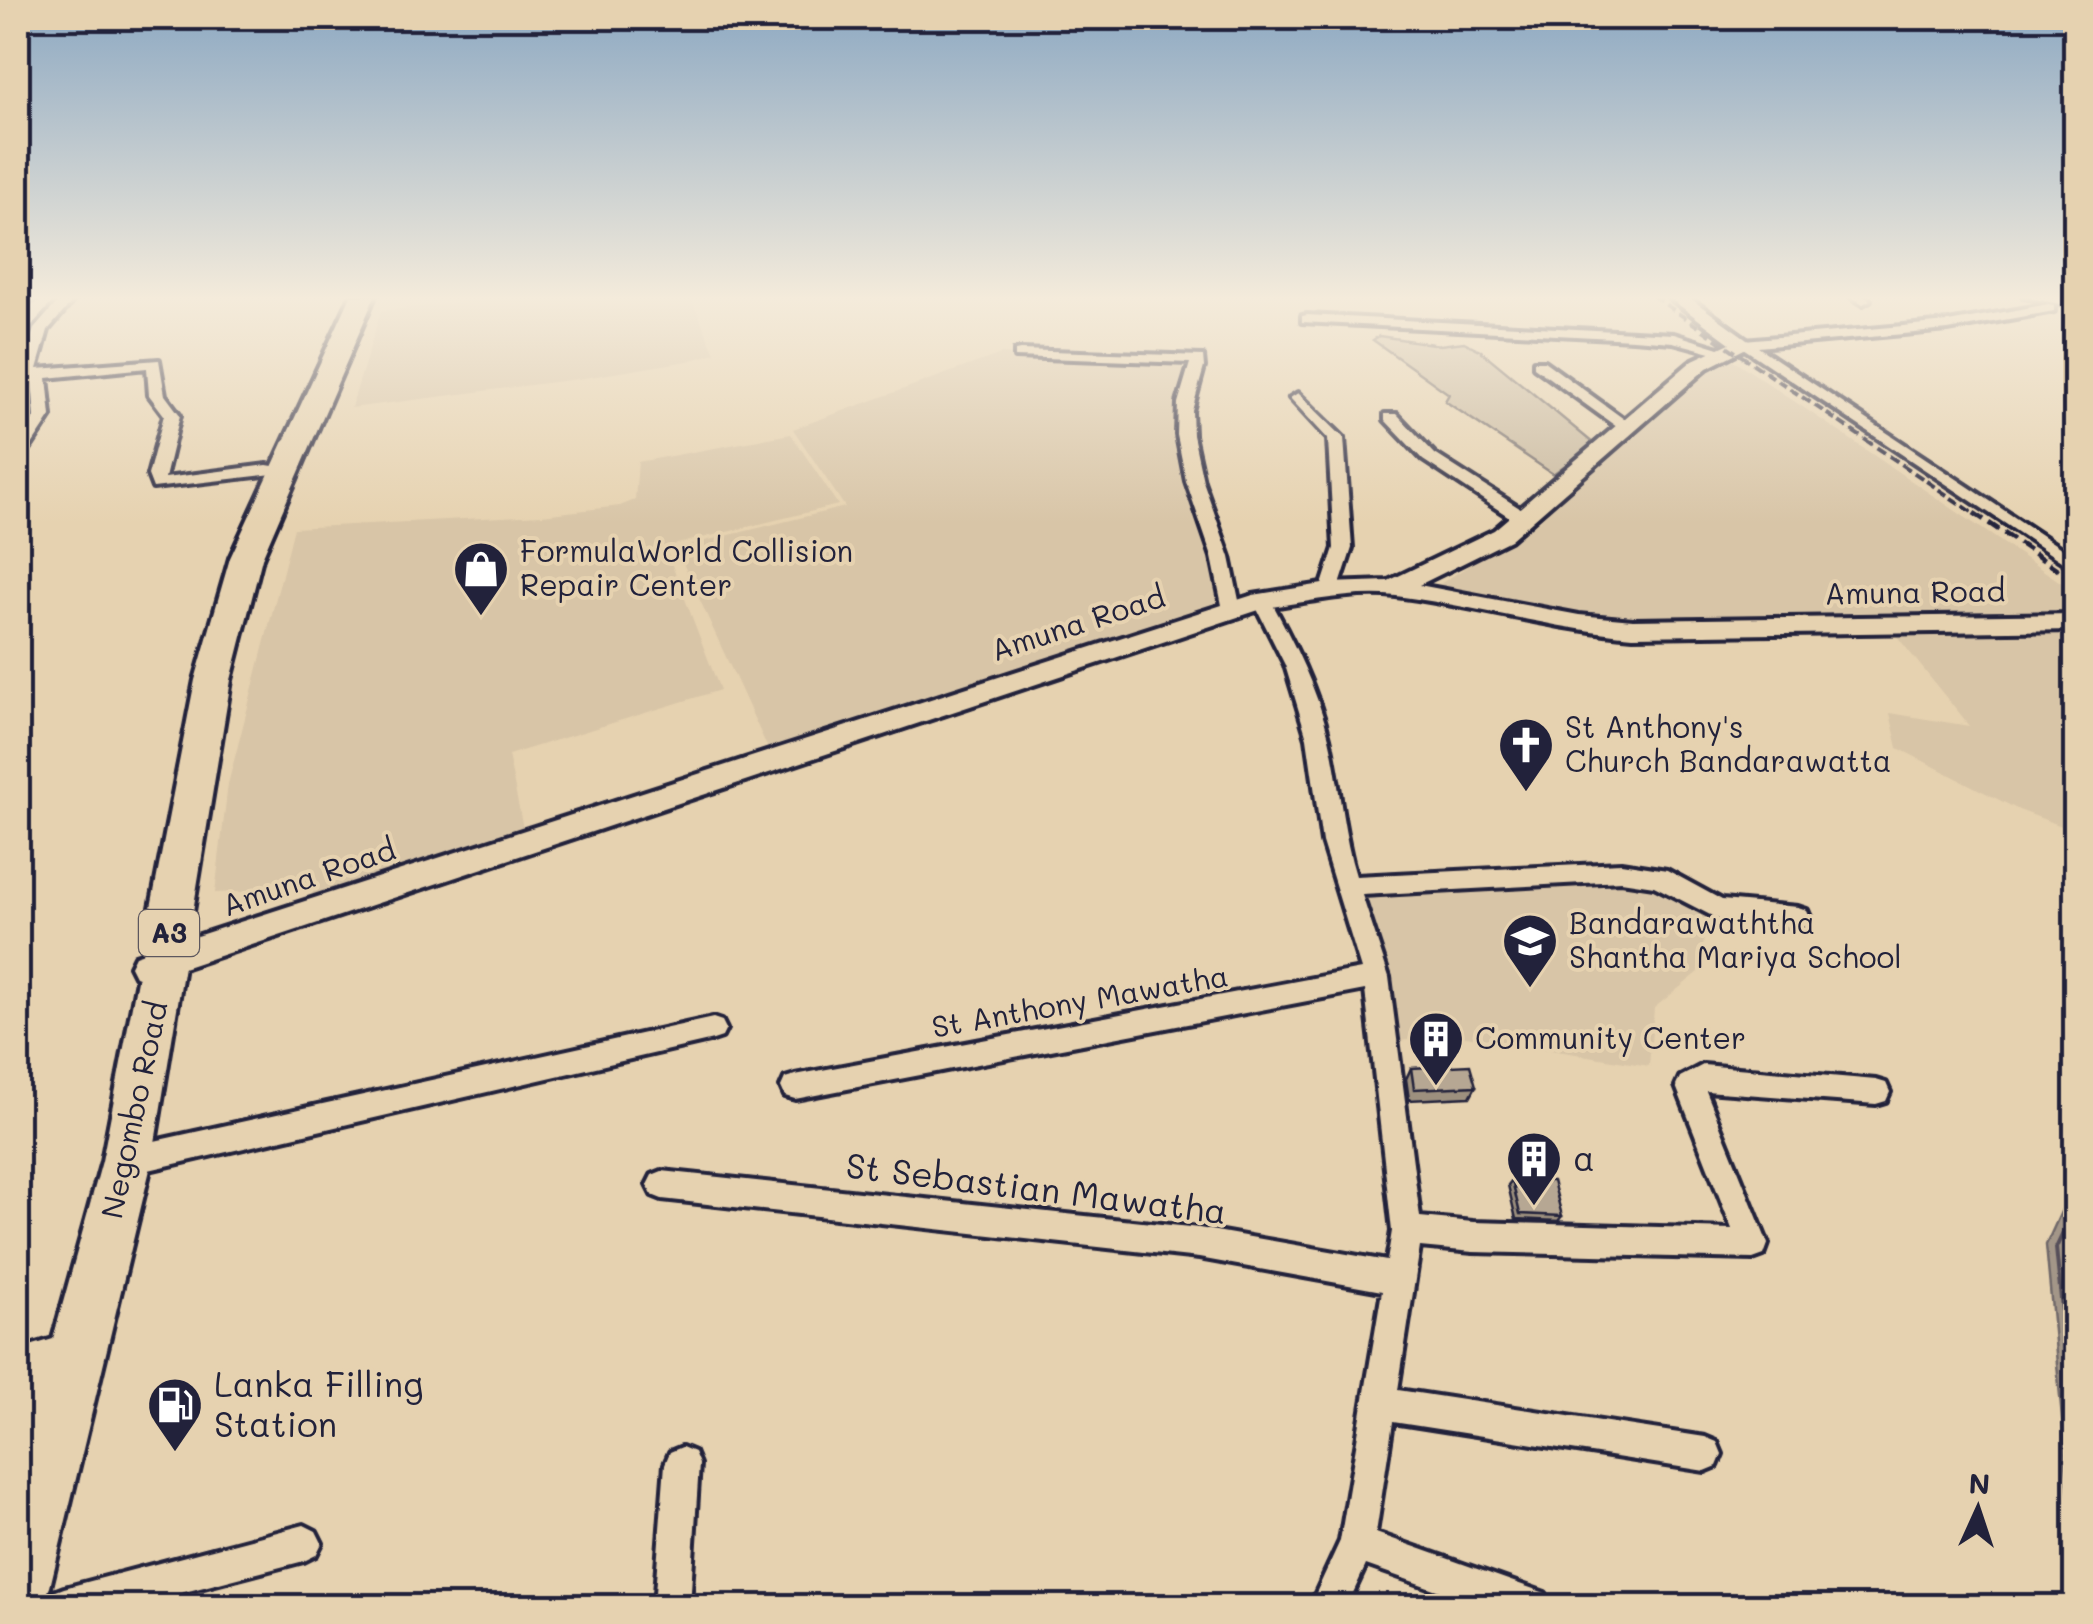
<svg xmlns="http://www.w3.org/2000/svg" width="2093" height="1624" font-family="Mali,sans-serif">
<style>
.built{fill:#d8c5a7}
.green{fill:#c9b99f;stroke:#766e6d;stroke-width:2.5}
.water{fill:#a39688;stroke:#6f6869;stroke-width:2.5}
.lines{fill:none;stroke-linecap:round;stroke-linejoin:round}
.shore{stroke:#56505a;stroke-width:4}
.minor-casing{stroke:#22223b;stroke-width:8}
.tertiary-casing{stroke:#22223b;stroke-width:8}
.trunk-casing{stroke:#22223b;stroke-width:8}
.minor{fill:#e6d2b0;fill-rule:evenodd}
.tertiary{fill:#e6d2b0;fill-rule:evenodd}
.trunk{fill:#e6d2b0;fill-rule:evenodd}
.rail-far1{stroke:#22223b;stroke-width:4;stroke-dasharray:10 5;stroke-linecap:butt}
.rail{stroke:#22223b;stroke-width:5;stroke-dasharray:12 6;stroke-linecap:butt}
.wall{fill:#9d907e;stroke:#22223b;stroke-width:2.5}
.building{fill:#b6a793;stroke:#22223b;stroke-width:2.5}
.labels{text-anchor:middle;stroke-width:8;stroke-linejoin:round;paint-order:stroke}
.shield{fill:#e6d2b0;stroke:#5d575e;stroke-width:2.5}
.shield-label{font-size:28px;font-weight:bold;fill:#22223b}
.poi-label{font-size:30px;fill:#22223b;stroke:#e6d2b0;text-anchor:start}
.street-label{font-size:30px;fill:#22223b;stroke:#e6d2b0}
.near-poi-label{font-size:35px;fill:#22223b;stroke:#e6d2b0;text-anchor:start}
.near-street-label{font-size:35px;fill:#22223b;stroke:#e6d2b0}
</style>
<rect width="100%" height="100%" fill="#e6d2b0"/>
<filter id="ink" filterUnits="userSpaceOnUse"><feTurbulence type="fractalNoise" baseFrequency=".01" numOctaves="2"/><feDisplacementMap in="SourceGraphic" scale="20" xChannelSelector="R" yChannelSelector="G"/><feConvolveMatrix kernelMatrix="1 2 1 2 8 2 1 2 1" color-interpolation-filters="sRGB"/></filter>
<g filter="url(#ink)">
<path class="built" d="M522,296H690L715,353L688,361L578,379L351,408L381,311Z
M1001,354L1193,361L1191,382L1181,391L1187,433L1180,463L1243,602L770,753L676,548L845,507L793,429Z
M1729,357L2075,592L2076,615L1630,623L1524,609L1432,589L1538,522L1680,383L1711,362Z
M791,434L838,505L665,547L720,690L508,755L525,838L317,901L310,889L215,893L228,784L294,528L542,515L620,506L635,500L638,462Z
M2075,630V831L2019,810L1898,748L1890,713L1969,726L1896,635Z
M1642,879L1709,909L1699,972L1654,1008L1649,1066L1466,1036L1396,1041L1363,894Z"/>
<path class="green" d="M1379,336L1440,345L1464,342L1480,350L1594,444L1553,474L1445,401L1449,394L1373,340Z"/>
<path class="water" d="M2075,1181V1558L2046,1245Z"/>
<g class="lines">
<path class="shore" d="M2076,1205L2056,1248L2076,1452"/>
<g class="minor-casing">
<path id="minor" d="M24,296H39L18,311V301Z
M63,296H77L48,330L37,369L159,360L165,395L180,415L165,478L267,465L273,466V474L153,488L148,475L164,415L149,395L147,368L47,378L51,416L24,457L18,459V443L35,416L32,378L18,380V370L22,366L34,329Z
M1850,296H1865L1870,300L1863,304Z
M2051,296L2076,299V307L2024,297Z
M2049,304L2054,305V311L1948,330L1758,347L2076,558V571L1737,344L1744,340L1948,322Z
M1307,315L1674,334L1729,351L1722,355L1673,342L1633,339L1302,322V316Z
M1020,350L1203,356L1204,367L1192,411L1193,435L1203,481L1230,557L1241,610L1239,614L1232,616L1223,610L1212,557L1186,481L1177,435L1178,403L1190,363L1015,357V351Z
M1534,361H1544L1635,427L1621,430L1534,367Z
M1298,393L1344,438L1352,548L1338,591L1329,597L1320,591L1334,548L1328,439L1290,398Z
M1385,414H1397L1435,454L1529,514V522H1517L1423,460L1385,420Z
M1262,595L1271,601C1295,645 1317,689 1329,738C1340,784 1342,831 1356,876L1621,863L1667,870L1722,900L1798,907L1807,910L1810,917L1807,924L1798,927L1718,919L1654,886L1621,881L1362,895L1389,977L1420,1217L1473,1222L1732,1229L1676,1086L1680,1077L1703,1065L1876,1080L1886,1083L1890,1092L1886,1101L1876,1104L1706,1091L1768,1244L1764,1255L1753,1259L1473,1252L1420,1247L1398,1390L1705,1437L1717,1442L1722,1454L1717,1466L1705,1471L1393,1422L1376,1533L1545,1593L1550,1606H1482L1366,1565L1347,1606H1310L1340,1541L1382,1291L1199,1258L662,1199L652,1195L647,1185L652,1175L662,1171L1199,1228L1387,1261L1392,1231L1365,990L795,1099L785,1096L781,1087L785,1078L795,1075L1361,969L1322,842L1307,738L1285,665L1253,601Z
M713,1018L722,1021L726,1029L722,1037L713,1040L127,1175L117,1171L113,1161L117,1151L127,1147Z
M682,1447L694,1452L699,1464L690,1606H654L665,1464L670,1452Z
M304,1525L316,1531L322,1543L316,1555L304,1561L131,1606H46L51,1593L64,1588Z"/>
</g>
<g class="tertiary-casing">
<path id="tertiary" d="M1667,296H1687L1754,344L1707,368L1510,540L1419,585L1579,615L1633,620L2076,614V630L1633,636C1553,629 1476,606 1396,596C1354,591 1307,602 1265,608L147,980L135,976L130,966L135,956L147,952L1253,595L1329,583L1388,581L1494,530L1693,360L1730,343Z"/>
</g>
<g class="trunk-casing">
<path id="trunk" d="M351,296H375L262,558L231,680L152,1161L50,1587L42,1606H18V1378L30,1346L53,1339L102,1161L195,680L230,558Z"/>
</g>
<use href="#minor" class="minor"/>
<use href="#tertiary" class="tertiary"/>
<use href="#trunk" class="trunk"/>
<path class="rail-far1" d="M1653,296L1978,516"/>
<path class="rail" d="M1974,513L2076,582"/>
</g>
<path class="wall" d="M1411,1068L1476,1086L1470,1097L1409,1100L1406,1079Z
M1512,1180L1562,1216L1558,1221L1516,1219L1508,1185Z"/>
<path class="building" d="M1470,1065L1476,1086L1414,1089L1411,1068Z
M1512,1180L1553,1181L1562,1216L1520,1214Z"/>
</g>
<linearGradient id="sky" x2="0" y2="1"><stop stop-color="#8ca8c2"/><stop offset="0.57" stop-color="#f4ebdb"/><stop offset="1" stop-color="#f4ebdb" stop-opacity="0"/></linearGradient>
<rect width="2093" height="523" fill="url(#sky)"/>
<defs>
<g id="shop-pin" transform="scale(2.875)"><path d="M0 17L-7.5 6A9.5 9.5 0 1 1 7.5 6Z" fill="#22223b" stroke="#e6d2b0"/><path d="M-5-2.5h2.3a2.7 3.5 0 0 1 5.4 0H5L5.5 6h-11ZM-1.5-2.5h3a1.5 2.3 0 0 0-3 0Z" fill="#fff"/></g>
<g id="church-pin" transform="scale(2.875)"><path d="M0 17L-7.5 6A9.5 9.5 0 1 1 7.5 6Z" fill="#22223b" stroke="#e6d2b0"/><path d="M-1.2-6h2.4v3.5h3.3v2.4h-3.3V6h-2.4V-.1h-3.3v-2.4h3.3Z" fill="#fff"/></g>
<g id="school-pin" transform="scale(2.875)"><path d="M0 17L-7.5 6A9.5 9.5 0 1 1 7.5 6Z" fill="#22223b" stroke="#e6d2b0"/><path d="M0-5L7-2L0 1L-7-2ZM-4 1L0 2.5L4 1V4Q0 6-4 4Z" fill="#fff"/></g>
<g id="building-pin" transform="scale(2.875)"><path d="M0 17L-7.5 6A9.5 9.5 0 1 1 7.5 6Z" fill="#22223b" stroke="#e6d2b0"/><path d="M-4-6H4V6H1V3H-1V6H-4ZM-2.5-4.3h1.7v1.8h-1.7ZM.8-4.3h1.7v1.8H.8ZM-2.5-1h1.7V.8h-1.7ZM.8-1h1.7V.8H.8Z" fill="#fff"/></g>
<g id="fuel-pin" transform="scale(2.875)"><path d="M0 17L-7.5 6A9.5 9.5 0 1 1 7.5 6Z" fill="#22223b" stroke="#e6d2b0"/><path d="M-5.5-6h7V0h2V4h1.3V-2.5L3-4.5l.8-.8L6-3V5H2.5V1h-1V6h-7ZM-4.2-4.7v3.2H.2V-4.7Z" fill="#fff"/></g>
</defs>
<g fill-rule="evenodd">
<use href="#shop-pin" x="481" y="569"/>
<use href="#church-pin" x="1526" y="745"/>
<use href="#school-pin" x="1530" y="941"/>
<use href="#building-pin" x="1436" y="1039"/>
<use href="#building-pin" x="1534" y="1159"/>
<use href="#fuel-pin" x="175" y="1405"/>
</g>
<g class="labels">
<rect class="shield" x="139" y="910" width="60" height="46" rx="8"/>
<g class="shield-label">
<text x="169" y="943">A3</text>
</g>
<g class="poi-label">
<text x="520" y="562">FormulaWorld Collision<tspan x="520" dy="34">Repair Center</tspan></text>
<text x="1565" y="738">St Anthony's<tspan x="1565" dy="34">Church Bandarawatta</tspan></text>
<text x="1569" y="934">Bandarawaththa<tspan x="1569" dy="34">Shantha Mariya School</tspan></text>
<text x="1475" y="1049">Community Center</text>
</g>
<g class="street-label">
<text transform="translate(1915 593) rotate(-1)" y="10">Amuna Road</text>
<text transform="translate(1078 624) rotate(-18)" y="10">Amuna Road</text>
<text transform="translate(309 878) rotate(-19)" y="10">Amuna Road</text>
<text transform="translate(1080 1002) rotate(-10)" y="10">St Anthony Mawatha</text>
<text transform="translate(135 1110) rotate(-78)" y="10">Negombo Road</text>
</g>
<g class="near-poi-label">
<text x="1573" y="1171">a</text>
<text x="214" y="1397">Lanka Filling<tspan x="214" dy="40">Station</tspan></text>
</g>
<g class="near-street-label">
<text transform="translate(1036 1189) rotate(7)" y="12">St Sebastian Mawatha</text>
</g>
</g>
<rect width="2093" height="1624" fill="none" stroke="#e6d2b0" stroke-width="60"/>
<rect x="30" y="30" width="2033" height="1564" fill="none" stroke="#22223b" stroke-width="4" filter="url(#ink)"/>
<g transform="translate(1978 1509) rotate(3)" stroke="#e6d2b0" stroke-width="8" paint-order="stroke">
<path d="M0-8L18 38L0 25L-18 38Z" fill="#22223b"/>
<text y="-15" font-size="28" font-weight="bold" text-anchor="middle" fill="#22223b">N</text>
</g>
</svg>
